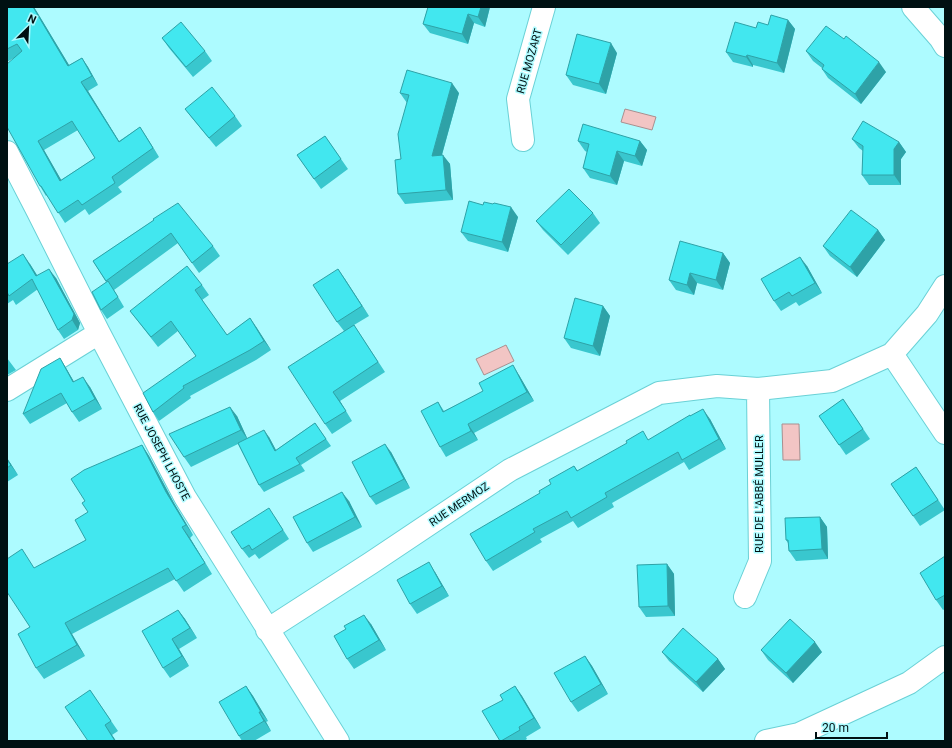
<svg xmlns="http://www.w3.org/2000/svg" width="952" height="748" font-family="Roboto,sans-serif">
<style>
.water{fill:#f2c5c4;stroke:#a98f8f}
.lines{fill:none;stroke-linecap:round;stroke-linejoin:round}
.minor-casing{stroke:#6ad1d6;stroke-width:24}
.minor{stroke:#fff;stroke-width:22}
.wall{fill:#39c7ce;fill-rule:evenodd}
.shaded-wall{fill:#2ea2a7}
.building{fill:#42e7ef;stroke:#2ea2a7;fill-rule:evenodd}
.labels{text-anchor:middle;stroke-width:3;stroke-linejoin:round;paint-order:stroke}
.street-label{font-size:11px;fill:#001012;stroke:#adfbff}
</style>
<rect width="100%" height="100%" fill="#adfbff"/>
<path class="water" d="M625,109L656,117L652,130L621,122Z
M506,345L514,361L484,375L476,359Z
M782,424H799L800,460H783Z"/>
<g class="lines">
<g class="minor-casing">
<path id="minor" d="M913,7L940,38L945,46
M523,140L518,99L544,7
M7,152L37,210L99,333L185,497L338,741
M892,354L945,433
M7,390L99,333
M745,597L760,561L758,389
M267,630L371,563L510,470L659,393L717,386L758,389L832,381L892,354L927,314L945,286
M766,741L799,734L909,683L945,657"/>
</g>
<use href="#minor" class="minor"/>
</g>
<path class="wall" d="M7,7H34L69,65L82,58L88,67L98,85L88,91L119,141L140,127L159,157L118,187L122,192L89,215L85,209L65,223L47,195L46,196L40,186L14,58L7,62ZM78,130L95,158L61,180L44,150Z
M428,7H490L485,27L474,23L468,44L430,33L423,24Z
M788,20L795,29L784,73L753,65V67L733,62L726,52L756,28Z
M162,38L205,51L212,61L193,77L169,48Z
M806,51L886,72L861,104L828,78L822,69V68L813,61Z
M617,53L606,94L573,85L566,75Z
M400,93H459L442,155L450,164L453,200L405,204L398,194L401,159L407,103Z
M185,109L235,116L242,126L216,147L192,118Z
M325,136L348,169L321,189L297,155Z
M852,139L899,142L906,152L901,159V185H869L862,175L863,151L859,148Z
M578,141H640L647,150L642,166L624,161L617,185L590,178L583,168L587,152L585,151Z
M493,204L518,217L508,252L468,241L461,232L483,205Z
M593,213L600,223L568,255L543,230L536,221Z
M154,220L213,246L220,256L199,273L178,243L114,290L124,307L107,319L101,310L106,282L93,261Z
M878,230L885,240L857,277L830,256L823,246Z
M723,253L730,263L723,290L697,283L694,295L676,290L669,280Z
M7,264H30L37,275L56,278L80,323L78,330L64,339L58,330L38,289L16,305L13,300L7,304Z
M807,266L822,293L799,306L796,302L781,311L774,301Z
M338,269L369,316L354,325L385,372L340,401L352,421L332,434L325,424L344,331L337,322Z
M202,285L209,295L202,300L227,335L250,318L271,350L256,360L190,396L191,398L159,421L153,412L196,356L178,331L158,347L130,311Z
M603,306L610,316L600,356L571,348L564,338Z
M7,358L16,370L7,375Z
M60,358L66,368L74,382L90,387L102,409L79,422L72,412L67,403L30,424L23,414Z
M519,375L534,401L474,433L478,440L446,457L440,447L438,402L444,411Z
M843,399L870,439L846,455L819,416Z
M237,416L247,438L269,437L276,450L315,423L331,446L301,465L305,471L264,492L259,485L238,444L191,467L184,457Z
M690,416L710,419L726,449L689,470L684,462L612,503L614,507L578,528L573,521L540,539L542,542L493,571L486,561L540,493L574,466L578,471L649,440Z
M142,445L149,456L174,503L193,535L190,538L212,574L184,592L175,579L72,634L85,656L44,679L36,668L30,627L35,568L86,540L88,512L85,501Z
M391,452L410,488L376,505L370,497Z
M7,458L18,475L7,482Z
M916,467L945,510L920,526L891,484Z
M349,501L362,527L313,552L307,543Z
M275,517L289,539L259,559L255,554L249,558L242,549Z
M820,517L827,527L828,559L796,561L789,551L788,543L786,540Z
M945,556V609L943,610L936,600Z
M667,564L674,574L675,616L646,617L639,607Z
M435,572L449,596L417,614L410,604Z
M178,610L185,619L197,638L179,649L189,666L170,678L163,668Z
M371,624L386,650L354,669L347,659Z
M761,650L822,652L793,683L768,660Z
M662,652L718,659L725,669L703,692L669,661Z
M585,656L592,666L608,694L578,712L571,702Z
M246,686L253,696L268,721L266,722L271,731L254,741H242L239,736Z
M515,686L522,696L541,728L526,737L527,739L524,741H500L503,700Z
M90,690L118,731L112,735L116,741H88Z"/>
<path class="shaded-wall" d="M33,7H34L75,75L68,66Z
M481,7H490L485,27L478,17Z
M468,14L474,23L468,44L462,34Z
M788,20L795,29L784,73L777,63Z
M611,43L617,53L606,94L599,84Z
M747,55L753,65V67L746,57Z
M82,58L88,67L98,85L92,76Z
M879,62L886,72L861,104L855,94Z
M81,82L88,91L125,151L119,142Z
M452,83L459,93L439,165L432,156Z
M140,127L146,136L159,157L153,148Z
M38,141L44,150L67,190L60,181Z
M640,141L647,150L642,166L635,156Z
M899,142L906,152L901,159V185L894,175V149Z
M617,151L624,161L617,185L610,176Z
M443,155L450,164L453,200L446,190Z
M511,207L518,217L508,252L502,242Z
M878,230L885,240L857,277L850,267Z
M723,253L730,263L723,290L716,280Z
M23,254L30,264L43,285L36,276Z
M800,257L807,266L822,293L815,283Z
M49,269L56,278L80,323L78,330L72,320Z
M338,269L345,279L369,316L362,306Z
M690,273L697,283L694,295L687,285Z
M603,306L610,316L600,356L593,346Z
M250,318L257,328L271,350L264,341Z
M60,358L66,368L80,392L73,382Z
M513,365L519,375L534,401L527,392Z
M83,377L90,387L102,409L95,399Z
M333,392L340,401L352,421L346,411Z
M230,407L237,416L248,440L241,430Z
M703,409L710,419L726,449L719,439Z
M468,424L474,433L478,440L471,431Z
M264,430L269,437L280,458L275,451Z
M385,444L391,452L410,488L404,479Z
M142,445L149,456L174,503L193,535L186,525L166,492Z
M7,458L18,475L7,460Z
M342,492L349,501L362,527L355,517Z
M820,517L827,527L828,559L822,549Z
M182,527L190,538L212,574L205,563Z
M429,562L435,572L449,596L442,586Z
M667,564L674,574L675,616L668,606Z
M178,610L185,619L197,638L190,628Z
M364,615L371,624L386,650L379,640Z
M65,623L72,634L85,656L77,645Z
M172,639L179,649L189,666L182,656Z
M815,642L822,652L793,683L786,673Z
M585,656L592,666L608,694L601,684Z
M718,659L725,669L703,692L696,682Z
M246,686L253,696L268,721L261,712Z
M515,686L522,696L541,728L534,718Z
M259,712L266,722L271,731L264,721Z
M105,725L112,735L116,741H115Z"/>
<path class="building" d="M7,7H33L68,66L82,58L92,76L81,82L119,142L140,127L153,148L112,177L115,183L82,205L78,200L58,213L41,186H40L7,127V64L22,51L17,44L7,49ZM72,121L95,158L60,181L38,141Z
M428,7H481L478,17L468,14L462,34L423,24Z
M771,15L788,20L777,63L747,55L746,57L726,52L735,22L756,28L758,22L768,25Z
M181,22L205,51L186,67L162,38Z
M826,26L844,39L846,36L879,62L855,94L822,69L824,65L806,51Z
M577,34L611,43L599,84L566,75Z
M407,70L452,83L432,156L443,155L446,190L398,194L395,160L401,159L398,134L409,95L400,93Z
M212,87L235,116L209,138L185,109Z
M863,121L899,142L894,149V175H862L863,146L852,139Z
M583,124L640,141L635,156L617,151L610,176L583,168L589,144L578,141Z
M325,136L341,159L314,179L297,155Z
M569,189L593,213L561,245L536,221Z
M469,201L483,205L484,202L493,204L494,203L511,207L502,242L461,232Z
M178,203L213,246L192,263L171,233L106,281L93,261L154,220L153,219Z
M851,210L878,230L850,267L823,246Z
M680,241L723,253L716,280L690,273L687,285L669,280Z
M23,254L36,276L49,269L74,314L72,320L58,330L32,279L9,296L7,292V264Z
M800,257L815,283L792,296L789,292L774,301L761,279Z
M187,266L202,285L195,290L227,335L250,318L264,341L250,350L183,386L184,388L153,412L143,393L196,356L171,321L151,337L130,311Z
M338,269L362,306L337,322L313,285Z
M108,281L118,297L101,310L92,292Z
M575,298L603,306L593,346L564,338Z
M354,325L378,362L333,392L346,411L325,424L288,367Z
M60,358L73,382L83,377L95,399L72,412L61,393L23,414L41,369Z
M513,365L527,392L468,424L471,431L440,447L421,411L438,402L443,412L483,391L479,383Z
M843,399L863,429L839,445L819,416Z
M230,407L241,430L184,457L169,434Z
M703,409L719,439L682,460L678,452L605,493L607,497L571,518L567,511L533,529L535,532L486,561L470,534L540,493L539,491L551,484L549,480L574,466L577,471L627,443L626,441L643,431L648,440L690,415V416Z
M315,423L326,439L296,458L300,464L259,485L238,443L264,430L275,451Z
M385,444L404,479L370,497L352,462Z
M142,445L166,492L186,525L182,527L205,563L176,581L168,568L65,623L77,645L36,668L18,634L30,627L7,592V559L22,549L34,568L86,540L75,520L88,512L82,503L85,501L71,479L84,470Z
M7,460L11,465L7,468Z
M916,467L938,500L913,516L891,484Z
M342,492L355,517L307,543L293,517Z
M269,508L283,530L252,550L249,545L242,549L231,532Z
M820,517L822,549L789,551L788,540H786L785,518Z
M945,556V595L936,600L920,573Z
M429,562L442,586L410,604L397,580Z
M667,564L668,606L639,607L637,565Z
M178,610L190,628L172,639L182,656L163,668L142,631Z
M364,615L379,640L347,659L334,636L346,629L344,626Z
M790,619L815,642L786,673L761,650Z
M683,628L718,659L696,682L662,652Z
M585,656L601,684L571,702L554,673Z
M246,686L261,712H259L264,721L239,736L219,702Z
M515,686L534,718L519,727L520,730L501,741H500L482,711L503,700L500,695Z
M90,690L111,721L105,725L115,741H88L65,707Z"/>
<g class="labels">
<g class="street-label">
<text transform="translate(529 61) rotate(-74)" y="4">RUE MOZART</text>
<text transform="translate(162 452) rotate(62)" y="4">RUE JOSEPH LHOSTE</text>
<text transform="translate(759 494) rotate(-90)" y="4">RUE DE L'ABBÉ MULLER</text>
<text transform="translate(459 504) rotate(-34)" y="4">RUE MERMOZ</text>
</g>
</g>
<rect width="952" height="748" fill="none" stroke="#001012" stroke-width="16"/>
<g transform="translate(28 28) rotate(24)" stroke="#adfbff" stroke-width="3" paint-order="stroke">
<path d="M0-3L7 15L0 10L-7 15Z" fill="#001012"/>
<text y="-6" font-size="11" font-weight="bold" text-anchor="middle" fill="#001012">N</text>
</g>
<path d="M816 732v6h71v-6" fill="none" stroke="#001012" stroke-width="2"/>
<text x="822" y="732" font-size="12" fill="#001012" stroke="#adfbff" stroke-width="3" paint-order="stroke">20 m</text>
</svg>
